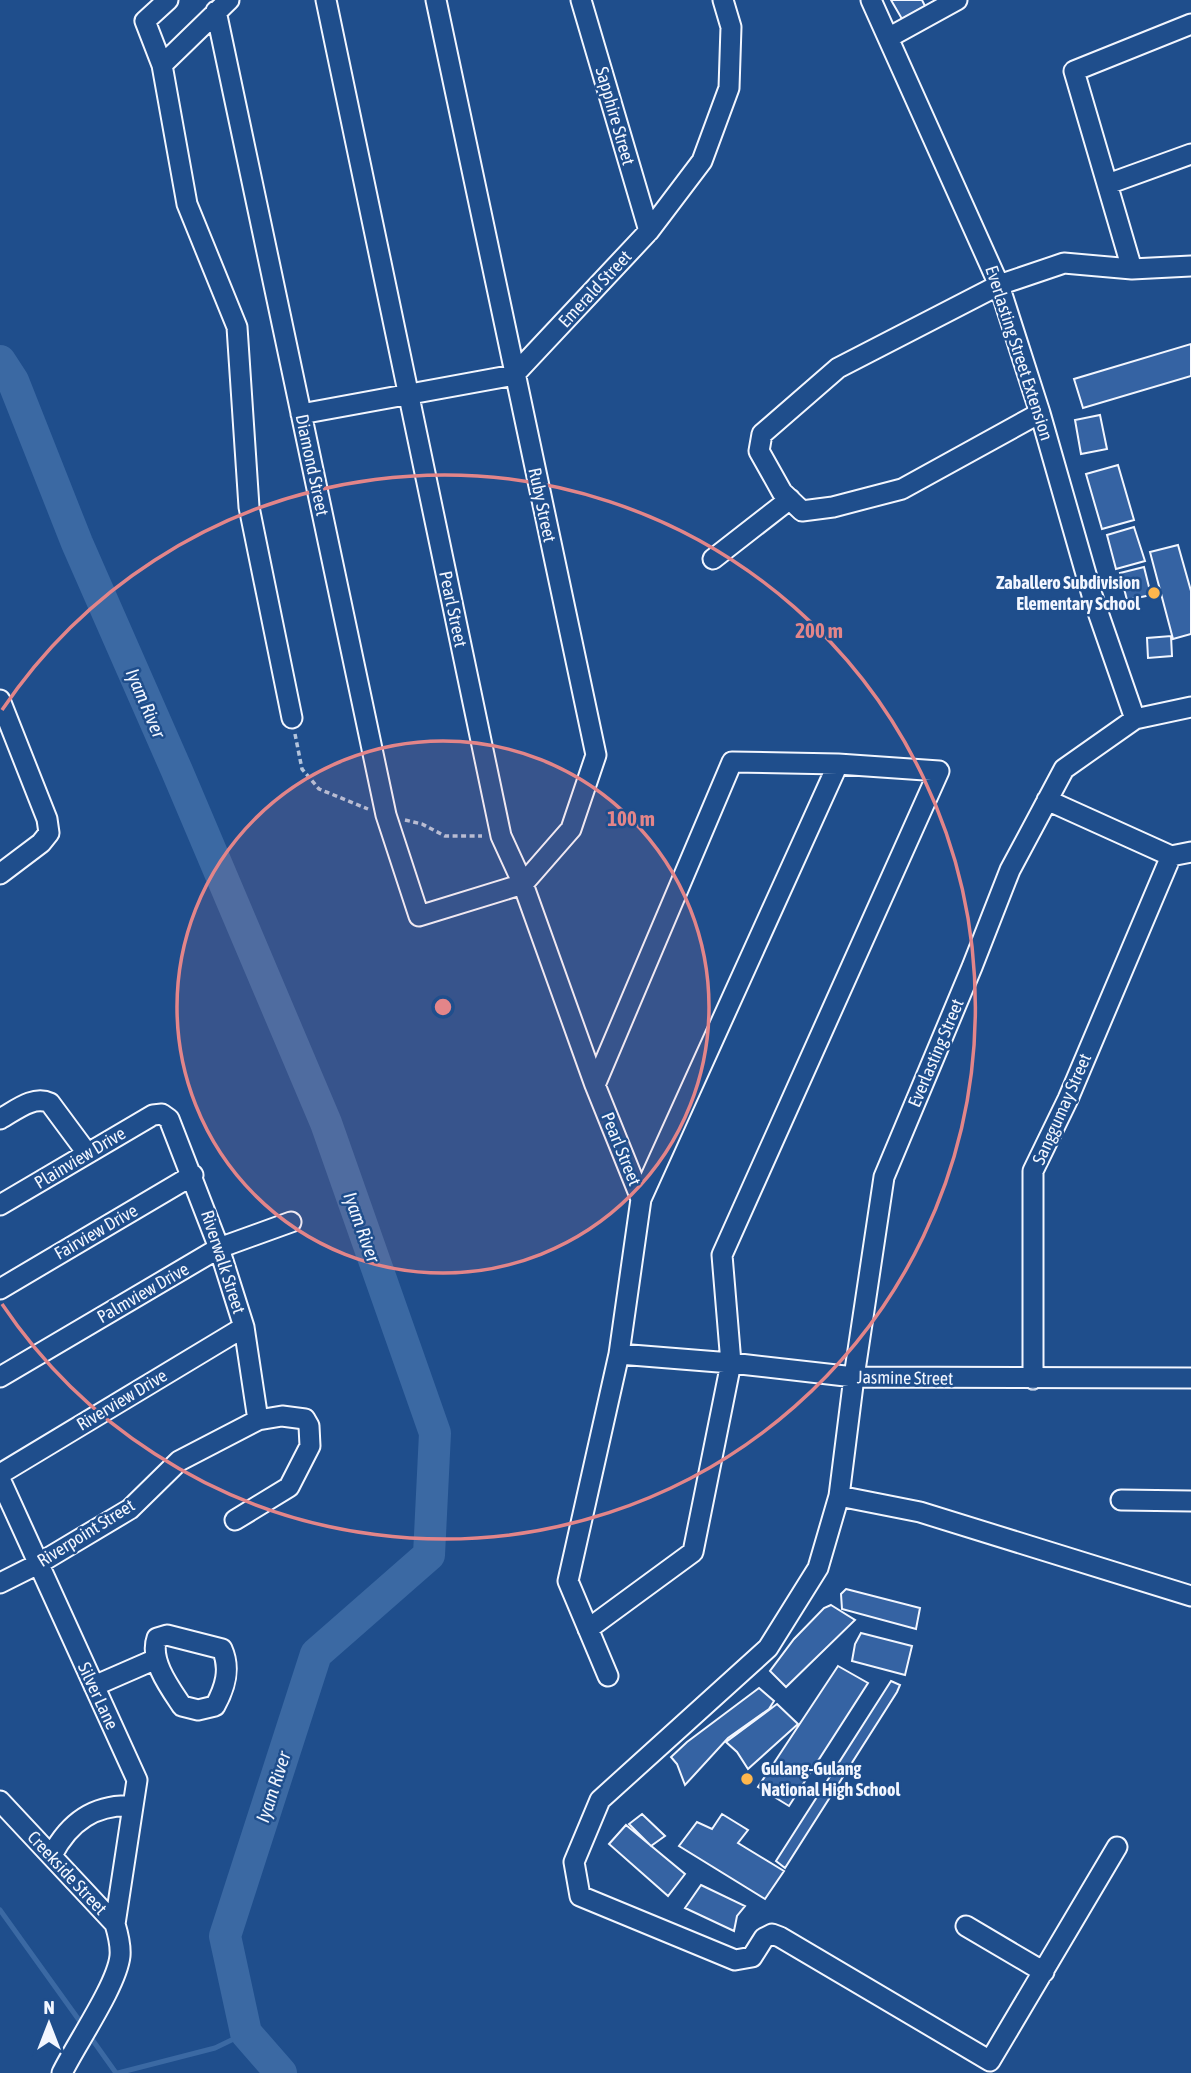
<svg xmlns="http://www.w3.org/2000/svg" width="1191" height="2073" font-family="'Asap Condensed',sans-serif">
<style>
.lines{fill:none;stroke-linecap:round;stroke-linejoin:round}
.stream{stroke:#3b69a3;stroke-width:5}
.river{stroke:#3b69a3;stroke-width:32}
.building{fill:#3563a3;stroke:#f2f6ff;stroke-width:2}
.minor-casing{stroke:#f2f6ff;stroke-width:23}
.path{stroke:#b3c4dc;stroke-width:3.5;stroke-dasharray:5 3.5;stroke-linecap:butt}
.minor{stroke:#1f4e8c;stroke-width:19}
.ring{fill:none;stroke:#e38589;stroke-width:3.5}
.poi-dot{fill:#ffb74d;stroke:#1f4e8c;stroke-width:2.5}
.labels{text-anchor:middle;stroke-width:5;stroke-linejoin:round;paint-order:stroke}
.street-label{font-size:18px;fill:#f2f6ff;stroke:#1f4e8c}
.poi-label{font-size:18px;font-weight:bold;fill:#f2f6ff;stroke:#1f4e8c;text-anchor:end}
.water-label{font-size:19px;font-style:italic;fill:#f2f6ff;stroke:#1f4e8c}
.centre{fill:#e38589;stroke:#1f4e8c;stroke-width:3.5}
.ring-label{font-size:21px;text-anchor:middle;font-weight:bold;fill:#e38589;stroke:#1f4e8c;stroke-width:5;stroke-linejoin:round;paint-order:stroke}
</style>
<rect width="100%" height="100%" fill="#1f4e8c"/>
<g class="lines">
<path class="stream" d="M0,1910L84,2027
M89,2035L116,2073
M118,2073L215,2048L246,2033"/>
<path class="river" d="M0,361L13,381L77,543L177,771L326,1123L435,1433L429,1555L316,1654L225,1936L246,2033L281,2073"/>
</g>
<path class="building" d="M891,0H922L925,6L902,19Z
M1191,344V376L1083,408L1074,379Z
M1100,415L1107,449L1081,454L1075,420Z
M1118,465L1134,520L1102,529L1086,474Z
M1134,527L1145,561L1116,569L1107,535Z
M1178,545L1191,591V634L1173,639L1150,552Z
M1144,567L1151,595L1127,600L1120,573Z
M1171,636L1172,656L1148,658L1147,638Z
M846,1589L920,1608L916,1629L842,1609L841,1594Z
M831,1605L855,1620L786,1687L770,1671L794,1639L824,1608Z
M861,1633L912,1646L905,1675L852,1661L855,1644Z
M838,1666L868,1683L789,1806L758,1787Z
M891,1681L900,1685L897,1692L785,1868L776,1861Z
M759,1688L774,1701L769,1709L728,1738L685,1785L677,1764L671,1757L687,1742Z
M777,1704L798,1724L748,1769L737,1752L726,1742Z
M642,1814L665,1836L651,1846L629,1824Z
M722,1814L748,1830L738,1843L784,1871L765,1899L679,1846L697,1822L712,1829Z
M626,1825L685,1874L668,1896L609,1844Z
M701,1885L745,1906L737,1916L734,1931L685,1908Z"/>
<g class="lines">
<g class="minor-casing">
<path id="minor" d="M229,0L162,65L187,204L237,327L249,507L292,718
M326,0L501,836L523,884L595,1085L641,1199
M581,0L649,231
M871,0L999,285L1040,413L1092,595L1135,719
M216,11L386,815L419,916L523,884L571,829L596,755L436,0
M888,38L957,0
M162,65L145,21L168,0
M1108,184L1191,154
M1132,269L1074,71L1191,24
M1040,413L902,489L833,507L802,511L782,492L759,451L762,434L838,368L999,285L1064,263L1132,269L1191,266
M301,414L514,375L649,231L702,161L729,88L731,27L723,0
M713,559L790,499
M0,700L47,819L49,833L41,843L0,874
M1047,800L1171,856L1191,852
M0,1119C15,1111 33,1095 50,1103L87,1153
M0,1205L153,1115L162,1114L169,1119L219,1248L244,1327L258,1420
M0,1289L193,1175
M619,1354L731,1363L854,1377L1191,1378
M0,1377L219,1248L291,1222
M1033,1379V1171L1068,1099L1171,856
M0,1474L244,1327
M0,1479L137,1780L115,1924
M839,1496L920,1512L1191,1596
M1121,1500L1191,1501
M0,1583L38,1564L130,1509L179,1461L258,1420L282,1416L305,1419L309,1426L310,1446L289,1487L235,1520
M588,1629L693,1552L731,1363L722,1255L939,771L838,764L732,762L595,1085
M167,1635L222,1649C231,1669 225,1688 215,1706L198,1710L182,1706C170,1688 149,1660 157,1638Z
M608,1676L568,1581L619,1354L641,1199L838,764
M94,1686L156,1659
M0,1801L115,1924C118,1934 121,1945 120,1956C117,1985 76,2044 62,2073
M1117,1847L990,2061L780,1937L772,1934L764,1938L752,1957L735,1960L580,1896L574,1862L600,1800L768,1648L818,1568L839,1496L854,1377L884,1177L972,967L1010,870L1064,769L1135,719L1191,707
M52,1855C70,1821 95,1804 133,1806
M966,1926L1044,1972"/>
</g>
<path class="path" d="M295,734L302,769L319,789L368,809
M405,820L422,824L445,836H482"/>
<use href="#minor" class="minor"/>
</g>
<circle cx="443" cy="1007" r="266" fill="#e38589" fill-opacity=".12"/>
<g class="ring">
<circle cx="443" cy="1007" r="266"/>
<path d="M2 710A532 532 0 1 1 2 1304"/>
</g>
<g class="poi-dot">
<circle cx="1154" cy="593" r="7"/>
<circle cx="747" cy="1779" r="7"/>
</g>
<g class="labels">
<g class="street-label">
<text transform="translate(615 116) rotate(74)" y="6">Sapphire Street</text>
<text transform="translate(595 289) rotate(-47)" y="6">Emerald Street</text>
<text transform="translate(1019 353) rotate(72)" y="6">Everlasting Street Extension</text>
<text transform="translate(312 465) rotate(78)" y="6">Diamond Street</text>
<text transform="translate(542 505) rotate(78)" y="6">Ruby Street</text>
<text transform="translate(453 609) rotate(78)" y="6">Pearl Street</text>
<text transform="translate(936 1053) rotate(-67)" y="6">Everlasting Street</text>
<text transform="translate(1062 1109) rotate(-66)" y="6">Sanggumay Street</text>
<text transform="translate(621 1149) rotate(68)" y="6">Pearl Street</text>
<text transform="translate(80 1158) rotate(-31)" y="6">Plainview Drive</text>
<text transform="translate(96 1232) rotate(-30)" y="6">Fairview Drive</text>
<text transform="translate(223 1262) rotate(72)" y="6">Riverwalk Street</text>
<text transform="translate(143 1293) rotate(-30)" y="6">Palmview Drive</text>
<text transform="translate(905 1378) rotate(1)" y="6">Jasmine Street</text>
<text transform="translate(122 1400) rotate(-31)" y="6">Riverview Drive</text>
<text transform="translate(86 1533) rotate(-32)" y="6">Riverpoint Street</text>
<text transform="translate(98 1696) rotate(65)" y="6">Silver Lane</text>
<text transform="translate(67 1873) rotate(47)" y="6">Creekside Street</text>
</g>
<g class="poi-label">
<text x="1140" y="589">Zaballero Subdivision<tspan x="1140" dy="21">Elementary School</tspan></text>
<text x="761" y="1775" text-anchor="start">Gulang-Gulang<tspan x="761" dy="21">National High School</tspan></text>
</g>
<g class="water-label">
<text transform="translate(146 703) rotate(67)" y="7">Iyam River</text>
<text transform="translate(362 1227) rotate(70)" y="7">Iyam River</text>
<text transform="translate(273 1787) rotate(-72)" y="7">Iyam River</text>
</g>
</g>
<circle cx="443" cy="1007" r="10" class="centre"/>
<g class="ring-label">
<text x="819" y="638">200 m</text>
<text x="631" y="826">100 m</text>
</g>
<g transform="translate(49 2024)" stroke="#1f4e8c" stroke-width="5" paint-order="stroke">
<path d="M0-5L12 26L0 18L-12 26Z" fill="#f2f6ff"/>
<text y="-10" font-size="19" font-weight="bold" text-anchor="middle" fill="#f2f6ff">N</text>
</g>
</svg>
